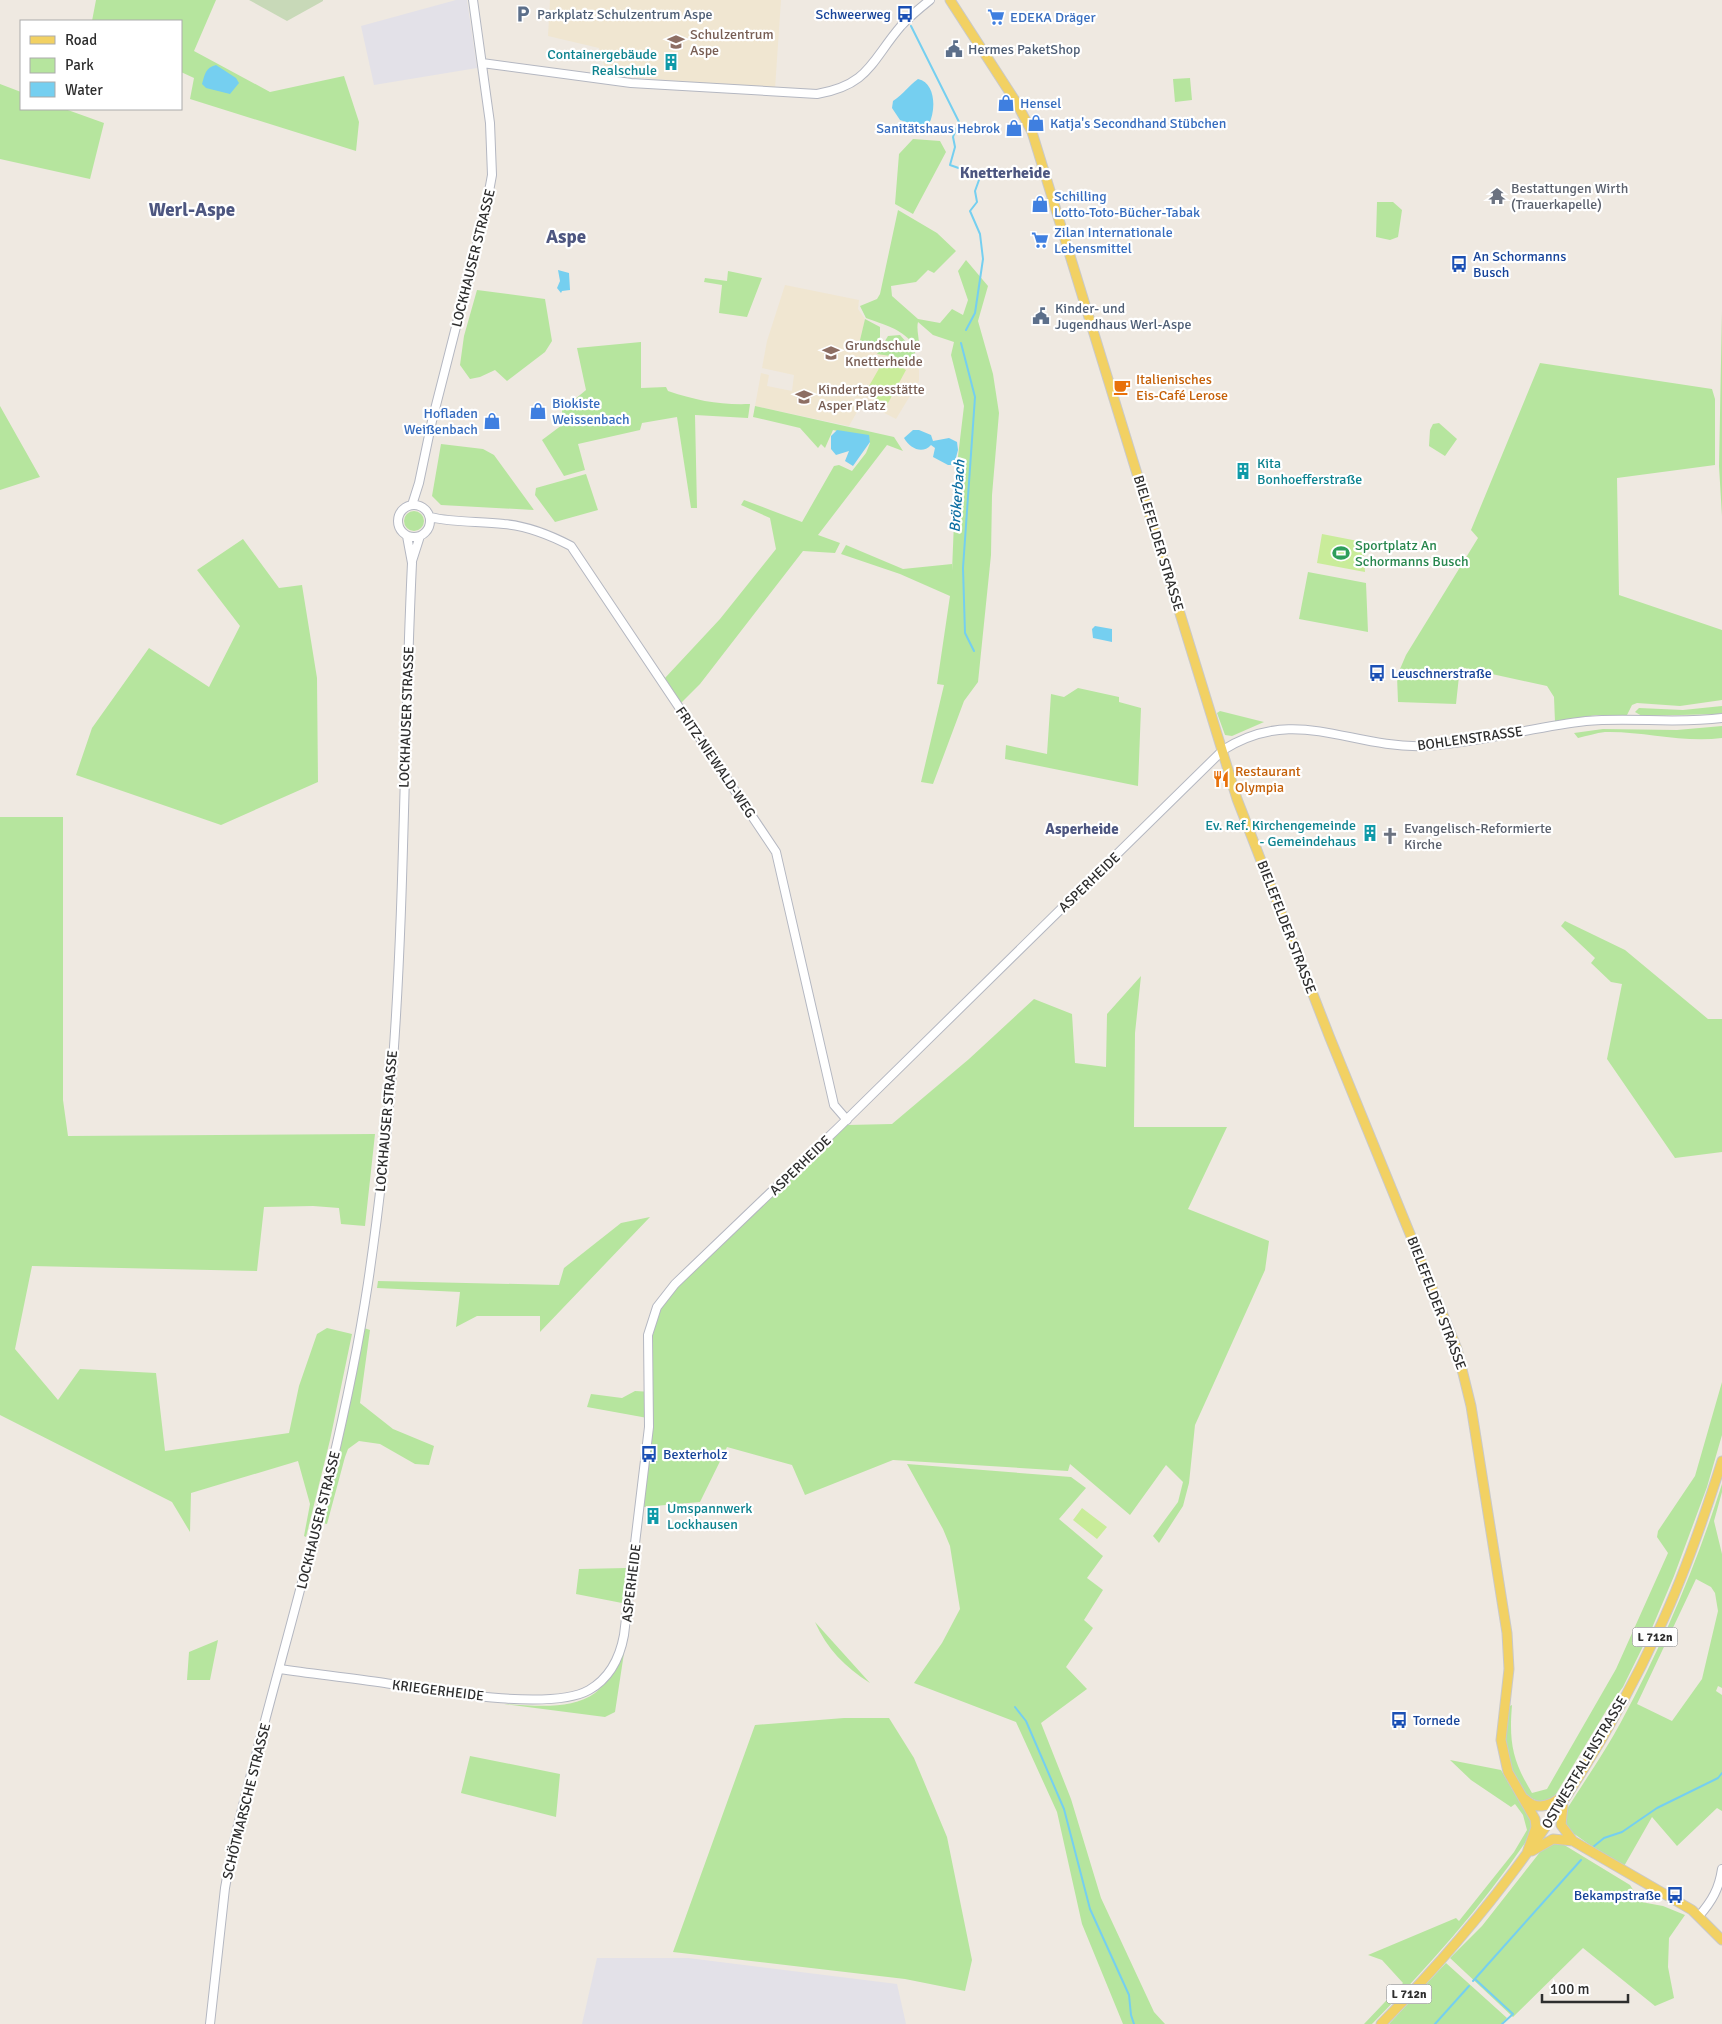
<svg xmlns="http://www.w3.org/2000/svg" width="1722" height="2024" font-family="Signika,sans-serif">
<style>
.industrial{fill:#e3e1e8}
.education{fill:#f0e6d1}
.green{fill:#b6e59e;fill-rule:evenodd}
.cemetery{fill:#c8d9b8}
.pitch{fill:#c9ec9a}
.water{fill:#75cff0}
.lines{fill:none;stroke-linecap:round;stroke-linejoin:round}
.stream{stroke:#75cff0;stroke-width:2}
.minor-casing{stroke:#b4b7c1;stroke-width:10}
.major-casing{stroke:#c9c9c9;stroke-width:11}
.minor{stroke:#fff;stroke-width:8}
.major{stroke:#f2d163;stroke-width:9}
.labels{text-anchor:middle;stroke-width:4.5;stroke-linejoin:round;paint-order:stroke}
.shield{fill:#fff;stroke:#6d6d6d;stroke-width:1}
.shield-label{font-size:12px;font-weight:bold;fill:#2e2e2e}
.service-label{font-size:14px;fill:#4e5e75;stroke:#fff;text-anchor:start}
.transit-label{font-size:14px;fill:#164399;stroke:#fff;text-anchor:start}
.shop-label{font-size:14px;fill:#366cbe;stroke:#fff;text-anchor:start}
.education-label{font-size:14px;fill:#785e54;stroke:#fff;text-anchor:start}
.culture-label{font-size:14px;fill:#0d838f;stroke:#fff;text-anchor:end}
.worship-label{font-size:14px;fill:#5b616d;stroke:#fff;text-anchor:start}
.street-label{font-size:14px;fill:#2e2e2e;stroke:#fff}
.food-label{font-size:14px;fill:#c56008;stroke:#fff;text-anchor:start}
.leisure-label{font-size:14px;fill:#27864d;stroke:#fff;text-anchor:start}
.water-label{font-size:15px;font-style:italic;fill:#0d6fa3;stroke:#fff}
.neighbourhood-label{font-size:15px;font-weight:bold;fill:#4d5680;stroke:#fff}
.quarter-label{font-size:16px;font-weight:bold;fill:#4d5680;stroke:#fff}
.district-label{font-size:19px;font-weight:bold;fill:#4d5680;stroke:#fff}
</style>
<rect width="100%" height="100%" fill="#efe9e1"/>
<path class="industrial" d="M456,0H467L477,68L374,85L361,26Z
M597,1958H688L897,1984L906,2024H582Z"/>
<path class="education" d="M550,0H781L775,89L607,75L599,48L548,36Z
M785,285L859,300L858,309L865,319L860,340L867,342L868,349L919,356V381L896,419L830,385L862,403L849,426L755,406L761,373L769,375L767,386L792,391L794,375L762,368L767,341Z"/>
<path class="green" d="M96,0H216L194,51L270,92L344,76L359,122L356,151L190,99L194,78L181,72V21H92Z
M1190,78L1192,100L1175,102L1173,79Z
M0,84L21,92V109H65L104,123L90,179L0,159Z
M913,139L940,141L946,152L913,214L895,204L899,154Z
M1377,202H1393L1402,210L1398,237L1390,240L1376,237Z
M898,210L937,233L956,251L934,273L928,270L916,282L891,286L892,296L918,319L940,323L952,309L963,315L968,300L958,271L966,260L988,286L978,321L993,374L999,413L992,495L991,555L978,682L964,701L933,784L921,782L944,685L937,684L950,596L900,574L841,554L846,545L903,569L952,564V571L956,473L964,406L951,355L954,342L933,335L918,322C916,330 920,340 919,349C898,327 893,328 866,318L860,306L877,299L880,294Z
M728,271L762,278L747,317L719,313L722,285L704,282L705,278L727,281Z
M477,290L545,299L552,341L545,352L507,381L495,370L480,377L470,379L460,365L464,336Z
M1722,311V516L1719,466Z
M865,319L880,327V338L868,349L867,343L860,340Z
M900,335L915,352L910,367L897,357L877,354L888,336Z
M641,342V388L666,387L668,391C698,401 719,405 750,404L748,418L695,415L697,508H691L677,417L642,423L640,430L578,444L585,470L564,476L542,440L562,425V410L586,390L577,348Z
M1540,363L1712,389L1715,399V465L1617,478L1619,595L1722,630V700L1680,706L1637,703L1632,705L1627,715H1596L1555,722L1554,697L1547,686L1460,667L1456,704L1398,702L1397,676L1406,655L1478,538L1471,530Z
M0,406L40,477L0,490Z
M755,406L894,437L903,451L887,445L818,535L840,543L835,553L803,551L700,684L681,703L665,678L720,619L776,549L770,518L741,505L744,500L802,522L834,466L839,465L852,471L866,453L870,443L869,438L833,430L825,448L821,444L818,448L800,428L753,417Z
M1439,423L1457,439L1445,456L1429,446L1430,430L1433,424Z
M441,444L483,449L494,455L534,510L441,505L432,496Z
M586,474L598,510L555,522L535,495L536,488Z
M404 521a10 10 0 1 1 20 0a10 10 0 1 1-20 0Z
M243,539L279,588L302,585L317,678L318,782L221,825L76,775L92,728L149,648L209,687L240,626L197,570Z
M1308,572L1366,583L1368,632L1299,619Z
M1078,688L1119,697V702L1141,708L1138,786L1005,759L1006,745L1047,754L1051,694L1064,697Z
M1722,706V713L1718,714L1642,716L1635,712L1639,708L1683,710Z
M1220,711L1264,722L1232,736L1225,735L1217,713Z
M1722,726V738C1682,743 1644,731 1605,732C1596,733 1587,736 1578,738L1574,733L1603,729L1677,730Z
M0,817H63V1100L68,1136L375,1134L365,1226L341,1224L339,1208L313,1206L264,1207L257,1271L32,1266L15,1349L58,1400L80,1369L156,1373L165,1451L289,1433L299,1386L317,1334L327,1328L352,1334L330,1440L306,1537L304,1536L310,1504L298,1461L191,1493L190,1532L172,1502L0,1415Z
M1565,921L1625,950L1708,1019H1722V1152L1675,1158L1607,1059L1622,984L1611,982L1591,963L1595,958L1561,926Z
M1141,976L1135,1033L1134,1127H1227L1188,1209L1269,1241L1265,1270L1195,1425L1189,1483L1183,1506L1159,1543L1153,1536L1178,1502L1183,1482L1166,1465L1130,1515L1070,1464L1068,1471L893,1460L805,1495L792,1465L727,1447L700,1502L643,1507L653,1419L587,1407L591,1394L622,1398L635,1391L652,1392C650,1357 648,1323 671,1293L847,1125L892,1124L969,1059L1034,999L1072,1014L1075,1063L1106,1067L1107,1014Z
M650,1217L540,1332V1316H477L456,1327L460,1292L377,1288L378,1281L559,1285L564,1268L621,1223Z
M364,1328L370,1330L360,1403L393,1429L434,1446L429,1465L415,1464L380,1444L359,1441L348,1449L345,1457L327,1524L322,1523L344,1432Z
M1722,1382V1435L1707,1487L1674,1576L1652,1628L1623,1687L1609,1706L1556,1794C1550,1801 1542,1804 1533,1799C1502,1783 1504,1736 1508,1707L1512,1705C1509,1742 1512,1760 1532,1793L1547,1789L1616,1669L1668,1553L1657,1537L1658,1531L1695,1476Z
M907,1464L1071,1477L1086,1488L1059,1519L1103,1556L1087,1578L1103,1590L1084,1620L1093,1628L1066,1667L1087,1689L1041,1723L1071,1799L1101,1898L1154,2012L1165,2024H1123L1082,1924L1057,1812L1016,1722L914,1683L942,1643L960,1609L950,1546L943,1529Z
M1722,1484V1492L1714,1521L1722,1554V1688L1718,1686L1716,1691L1722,1695V1811L1717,1808L1677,1846L1652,1817L1623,1868L1570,1831C1564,1824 1564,1818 1567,1809C1585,1780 1605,1752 1621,1722C1662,1646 1696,1566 1722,1484ZM1696,1579L1711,1587L1715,1593L1718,1611L1702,1679L1672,1721L1637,1704Z
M626,1568L622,1603L576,1594L579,1569Z
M815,1622L870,1683C845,1667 827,1649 815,1622Z
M218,1640L210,1680H187L189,1652Z
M624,1653L615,1712L605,1717L504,1704C531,1705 571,1711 595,1693C607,1684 616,1666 624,1653Z
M844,1718H889L914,1758L947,1837L972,1960L965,1991L905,1979L673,1952L755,1725Z
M470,1756L560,1774L556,1817L461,1793Z
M1450,1760L1501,1770L1532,1823L1529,1837C1484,1904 1429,1966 1372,2024H1364L1403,1983L1382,1960L1368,1955L1456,1918L1459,1921L1514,1852L1527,1830L1523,1815L1515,1804L1511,1807L1471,1780Z
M1550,1843H1561L1630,1885L1641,1902L1663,1906L1685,1915L1669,1938L1668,1967L1674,1998L1655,2006L1583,1948L1513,2017L1450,1958L1482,1926L1544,1847Z
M1446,1963L1507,2018L1501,2024H1389Z"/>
<path class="cemetery" d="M249,0H323V1L287,21Z"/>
<path class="pitch" d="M885,358L906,370L887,405L865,393Z
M1322,534L1363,542L1365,572L1317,563Z
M1082,1508L1107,1527L1097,1539L1073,1520Z"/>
<path class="water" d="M216,65L236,78L239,83L230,94L206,88L202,84C205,74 205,68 216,65Z
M918,79C936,83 936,110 929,124L921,127L900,120L892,108L893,101C904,94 908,86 918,79Z
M558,270L569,273L570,290L562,291L561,293L557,288L560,281Z
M837,430L869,435L870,442L853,466L845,461L849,451L836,455L831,449V436Z
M913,430H919L931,435L933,441L949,438L957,442L958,450L954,465H948L933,457L935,448L931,445C922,455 910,448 904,438Z
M1095,626L1112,629V642L1093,638L1092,629Z"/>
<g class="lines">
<path class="stream" d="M911,26L959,122L953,137L955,147L950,165L970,172L979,180L975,191L977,202L970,211L980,234L983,259L975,313L966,330
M961,343L975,397L963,568L965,633L974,651
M1015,1707L1026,1721L1064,1809L1090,1909L1129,1995L1131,2015L1134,2024
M1593,1847L1604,1838L1622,1832L1657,1808L1718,1778L1722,1773
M1475,1979L1513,2014L1502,2024
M1473,1981L1581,1860
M1435,2024L1469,1986"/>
<g class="minor-casing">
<path id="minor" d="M482,63L631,83L817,94C869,85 871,61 901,26C910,16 920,8 930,0
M398 521a16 16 0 1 1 32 0a16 16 0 1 1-32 0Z
M412,505L419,483L432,421L485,213L492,175L490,123L473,0
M430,517C455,523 479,521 504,524C528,526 550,535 571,546L776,852L834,1105L847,1120
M412,561L420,536
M279,1669C315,1674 350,1678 385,1683C431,1690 550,1712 589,1690C610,1678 620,1657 624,1635L649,1427L648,1335L657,1307L675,1284L840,1126L1223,750C1296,704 1349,749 1425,746C1478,743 1533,727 1586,721C1631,717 1677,724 1722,718
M1699,1916C1712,1901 1719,1889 1722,1869
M210,2024L225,1888L232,1850C277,1661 339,1475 368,1283C379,1209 387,1135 393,1061C405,896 404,729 412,563L407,536"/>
</g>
<g class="major-casing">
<path id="major" d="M950,0L1016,102L1032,132L1237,799L1330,1038L1457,1349L1471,1406L1507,1633L1509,1669L1501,1740L1508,1772L1535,1819L1536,1827L1527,1853
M1525,1799C1537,1812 1552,1805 1564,1795
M1563,1806L1561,1825L1573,1841L1692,1910L1722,1940
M1532,1851L1553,1839L1573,1841
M1381,2024C1495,1909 1592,1775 1660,1627C1685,1573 1704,1518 1722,1461"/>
</g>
<use href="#minor" class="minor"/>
<use href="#major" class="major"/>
</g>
<defs>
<g id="parking-bare" transform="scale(1.35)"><path d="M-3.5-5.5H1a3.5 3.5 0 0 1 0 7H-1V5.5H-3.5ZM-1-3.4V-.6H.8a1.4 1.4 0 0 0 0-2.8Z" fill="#5c6f8a" stroke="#fff" stroke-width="2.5" paint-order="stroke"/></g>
<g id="bus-bare" transform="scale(1.35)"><path d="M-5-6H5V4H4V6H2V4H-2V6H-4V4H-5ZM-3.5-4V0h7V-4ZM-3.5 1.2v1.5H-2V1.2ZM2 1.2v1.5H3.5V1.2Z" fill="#1a4fb4" stroke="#fff" stroke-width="2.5" paint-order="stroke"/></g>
<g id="supermarket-bare" transform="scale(1.35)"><path d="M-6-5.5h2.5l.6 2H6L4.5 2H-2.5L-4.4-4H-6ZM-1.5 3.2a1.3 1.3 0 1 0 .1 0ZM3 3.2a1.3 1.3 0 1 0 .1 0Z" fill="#3f7fe0" stroke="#fff" stroke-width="2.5" paint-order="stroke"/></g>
<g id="school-bare" transform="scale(1.35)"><path d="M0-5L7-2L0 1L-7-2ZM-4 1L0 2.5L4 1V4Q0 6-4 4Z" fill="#8d6e63" stroke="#fff" stroke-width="2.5" paint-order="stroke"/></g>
<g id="civic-bare" transform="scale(1.35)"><path d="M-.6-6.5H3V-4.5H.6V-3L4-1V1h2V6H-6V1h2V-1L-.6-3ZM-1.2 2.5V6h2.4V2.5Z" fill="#5c6f8a" stroke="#fff" stroke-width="2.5" paint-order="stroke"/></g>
<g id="building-bare" transform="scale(1.35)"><path d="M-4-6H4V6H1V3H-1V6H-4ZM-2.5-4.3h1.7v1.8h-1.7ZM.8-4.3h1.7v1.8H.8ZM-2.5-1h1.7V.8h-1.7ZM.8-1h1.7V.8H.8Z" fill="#0f9aa8" stroke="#fff" stroke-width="2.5" paint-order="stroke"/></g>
<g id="shop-bare" transform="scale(1.35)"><path d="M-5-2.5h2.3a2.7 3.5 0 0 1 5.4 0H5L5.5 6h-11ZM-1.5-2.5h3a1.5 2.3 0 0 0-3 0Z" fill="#3f7fe0" stroke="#fff" stroke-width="2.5" paint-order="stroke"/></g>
<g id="temple-bare" transform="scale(1.35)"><path d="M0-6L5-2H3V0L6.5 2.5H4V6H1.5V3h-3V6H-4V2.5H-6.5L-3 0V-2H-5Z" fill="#6b7280" stroke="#fff" stroke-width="2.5" paint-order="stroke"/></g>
<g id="cafe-bare" transform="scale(1.35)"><path d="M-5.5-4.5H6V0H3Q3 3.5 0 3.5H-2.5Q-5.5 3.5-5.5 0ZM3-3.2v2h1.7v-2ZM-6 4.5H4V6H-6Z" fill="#e8710a" stroke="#fff" stroke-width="2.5" paint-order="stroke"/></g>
<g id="stadium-bare" transform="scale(1.35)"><path d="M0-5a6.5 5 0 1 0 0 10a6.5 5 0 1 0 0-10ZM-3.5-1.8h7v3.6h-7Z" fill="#2e9e5b" stroke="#fff" stroke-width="2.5" paint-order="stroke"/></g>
<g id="restaurant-bare" transform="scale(1.35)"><path d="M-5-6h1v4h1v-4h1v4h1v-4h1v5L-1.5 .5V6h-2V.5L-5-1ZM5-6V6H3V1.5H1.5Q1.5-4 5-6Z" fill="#e8710a" stroke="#fff" stroke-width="2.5" paint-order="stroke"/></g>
<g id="church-bare" transform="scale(1.35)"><path d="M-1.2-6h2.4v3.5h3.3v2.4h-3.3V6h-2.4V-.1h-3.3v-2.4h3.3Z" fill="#6b7280" stroke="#fff" stroke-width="2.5" paint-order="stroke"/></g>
</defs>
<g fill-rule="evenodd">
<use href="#parking-bare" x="523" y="14"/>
<use href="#bus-bare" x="905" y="14"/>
<use href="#supermarket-bare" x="996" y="17"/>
<use href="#school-bare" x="676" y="42"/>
<use href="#civic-bare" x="954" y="49"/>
<use href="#building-bare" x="671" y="62"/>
<use href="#shop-bare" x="1006" y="103"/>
<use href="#shop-bare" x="1036" y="123"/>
<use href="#shop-bare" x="1014" y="128"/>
<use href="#temple-bare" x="1497" y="196"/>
<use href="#shop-bare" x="1040" y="204"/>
<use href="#supermarket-bare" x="1040" y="240"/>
<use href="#bus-bare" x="1459" y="264"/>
<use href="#civic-bare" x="1041" y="316"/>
<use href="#school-bare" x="831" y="353"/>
<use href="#cafe-bare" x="1122" y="387"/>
<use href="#school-bare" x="804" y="397"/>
<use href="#shop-bare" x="538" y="411"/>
<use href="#shop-bare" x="492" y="421"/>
<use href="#building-bare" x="1243" y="471"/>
<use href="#stadium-bare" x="1341" y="553"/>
<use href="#bus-bare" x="1377" y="673"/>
<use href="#restaurant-bare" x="1221" y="779"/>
<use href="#building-bare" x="1370" y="833"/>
<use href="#church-bare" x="1390" y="836"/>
<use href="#bus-bare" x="649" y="1454"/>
<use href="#building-bare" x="653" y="1516"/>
<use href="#bus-bare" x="1399" y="1720"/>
<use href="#bus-bare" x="1675" y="1895"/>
</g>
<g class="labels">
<g class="shield">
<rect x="1632.5" y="1627.5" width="45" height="19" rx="4"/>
<rect x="1386.5" y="1984.5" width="45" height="19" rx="4"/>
</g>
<g class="shield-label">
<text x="1655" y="1641">L 712n</text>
<text x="1409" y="1998">L 712n</text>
</g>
<g class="service-label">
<text x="537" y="19">Parkplatz Schulzentrum Aspe</text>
<text x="968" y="54">Hermes PaketShop</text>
<text x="1055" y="313">Kinder- und<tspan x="1055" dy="16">Jugendhaus Werl-Aspe</tspan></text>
</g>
<g class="transit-label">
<text x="891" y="19" text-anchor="end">Schweerweg</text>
<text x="1473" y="261">An Schormanns<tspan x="1473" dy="16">Busch</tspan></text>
<text x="1391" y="678">Leuschnerstraße</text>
<text x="663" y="1459">Bexterholz</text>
<text x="1413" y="1725">Tornede</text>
<text x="1661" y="1900" text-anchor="end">Bekampstraße</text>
</g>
<g class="shop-label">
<text x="1010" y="22">EDEKA Dräger</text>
<text x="1020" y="108">Hensel</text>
<text x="1050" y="128">Katja's Secondhand Stübchen</text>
<text x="1000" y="133" text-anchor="end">Sanitätshaus Hebrok</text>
<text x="1054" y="201">Schilling<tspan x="1054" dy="16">Lotto-Toto-Bücher-Tabak</tspan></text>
<text x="1054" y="237">Zilan Internationale<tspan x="1054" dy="16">Lebensmittel</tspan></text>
<text x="552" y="408">Biokiste<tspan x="552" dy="16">Weissenbach</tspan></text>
<text x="478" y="418" text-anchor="end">Hofladen<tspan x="478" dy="16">Weißenbach</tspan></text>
</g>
<g class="education-label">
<text x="690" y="39">Schulzentrum<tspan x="690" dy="16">Aspe</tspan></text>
<text x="845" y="350">Grundschule<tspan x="845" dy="16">Knetterheide</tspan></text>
<text x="818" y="394">Kindertagesstätte<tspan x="818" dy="16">Asper Platz</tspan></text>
</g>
<g class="culture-label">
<text x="657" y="59">Containergebäude<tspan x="657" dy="16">Realschule</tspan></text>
<text x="1257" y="468" text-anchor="start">Kita<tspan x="1257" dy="16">Bonhoefferstraße</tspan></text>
<text x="1356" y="830">Ev. Ref. Kirchengemeinde<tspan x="1356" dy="16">- Gemeindehaus</tspan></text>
<text x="667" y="1513" text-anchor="start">Umspannwerk<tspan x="667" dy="16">Lockhausen</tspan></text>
</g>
<g class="worship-label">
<text x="1511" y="193">Bestattungen Wirth<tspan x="1511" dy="16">(Trauerkapelle)</tspan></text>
<text x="1404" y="833">Evangelisch-Reformierte<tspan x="1404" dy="16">Kirche</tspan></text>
</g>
<g class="street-label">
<text transform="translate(473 258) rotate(-76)" y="5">LOCKHAUSER STRASSE</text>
<text transform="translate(1159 543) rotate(73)" y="5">BIELEFELDER STRASSE</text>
<text transform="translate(406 717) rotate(-88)" y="5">LOCKHAUSER STRASSE</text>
<text transform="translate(1470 738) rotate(-8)" y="5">BOHLENSTRASSE</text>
<text transform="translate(716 762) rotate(56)" y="5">FRITZ-NIEWALD-WEG</text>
<text transform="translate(1089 882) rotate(-44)" y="5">ASPERHEIDE</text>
<text transform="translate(1287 927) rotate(69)" y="5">BIELEFELDER STRASSE</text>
<text transform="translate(386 1121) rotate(-85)" y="5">LOCKHAUSER STRASSE</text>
<text transform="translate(800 1165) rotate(-44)" y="5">ASPERHEIDE</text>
<text transform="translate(1437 1303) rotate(69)" y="5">BIELEFELDER STRASSE</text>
<text transform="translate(318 1520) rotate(-76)" y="5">LOCKHAUSER STRASSE</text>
<text transform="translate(631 1583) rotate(-83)" y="5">ASPERHEIDE</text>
<text transform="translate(438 1690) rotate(7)" y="5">KRIEGERHEIDE</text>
<text transform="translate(1584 1762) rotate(-59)" y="5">OSTWESTFALENSTRASSE</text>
<text transform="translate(246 1801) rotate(-76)" y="5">SCHÖTMARSCHE STRASSE</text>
</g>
<g class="food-label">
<text x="1136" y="384">Italienisches<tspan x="1136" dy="16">Eis-Café Lerose</tspan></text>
<text x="1235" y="776">Restaurant<tspan x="1235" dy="16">Olympia</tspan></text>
</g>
<g class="leisure-label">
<text x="1355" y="550">Sportplatz An<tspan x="1355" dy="16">Schormanns Busch</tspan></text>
</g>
<g class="water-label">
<text transform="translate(957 496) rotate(-86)" y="5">Brökerbach</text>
</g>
<g class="neighbourhood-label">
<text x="1082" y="834">Asperheide</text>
</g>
<g class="quarter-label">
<text x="1005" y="178">Knetterheide</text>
</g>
<g class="district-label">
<text x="192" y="216">Werl-Aspe</text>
<text x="566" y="243">Aspe</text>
</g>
</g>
<rect x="20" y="20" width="162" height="90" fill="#ffffff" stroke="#ababab"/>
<rect x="30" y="36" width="25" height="8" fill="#f2d163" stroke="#ababab"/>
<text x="65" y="45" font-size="15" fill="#2e2e2e">Road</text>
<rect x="30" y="58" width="25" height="15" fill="#b6e59e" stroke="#ababab"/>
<text x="65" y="70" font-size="15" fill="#2e2e2e">Park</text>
<rect x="30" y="82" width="25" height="15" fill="#75cff0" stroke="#ababab"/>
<text x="65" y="95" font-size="15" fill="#2e2e2e">Water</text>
<path d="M1542 1994v8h86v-8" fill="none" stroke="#2e2e2e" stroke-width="2.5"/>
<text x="1550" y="1994" font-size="15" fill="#2e2e2e" stroke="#ffffff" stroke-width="4" paint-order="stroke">100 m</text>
</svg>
